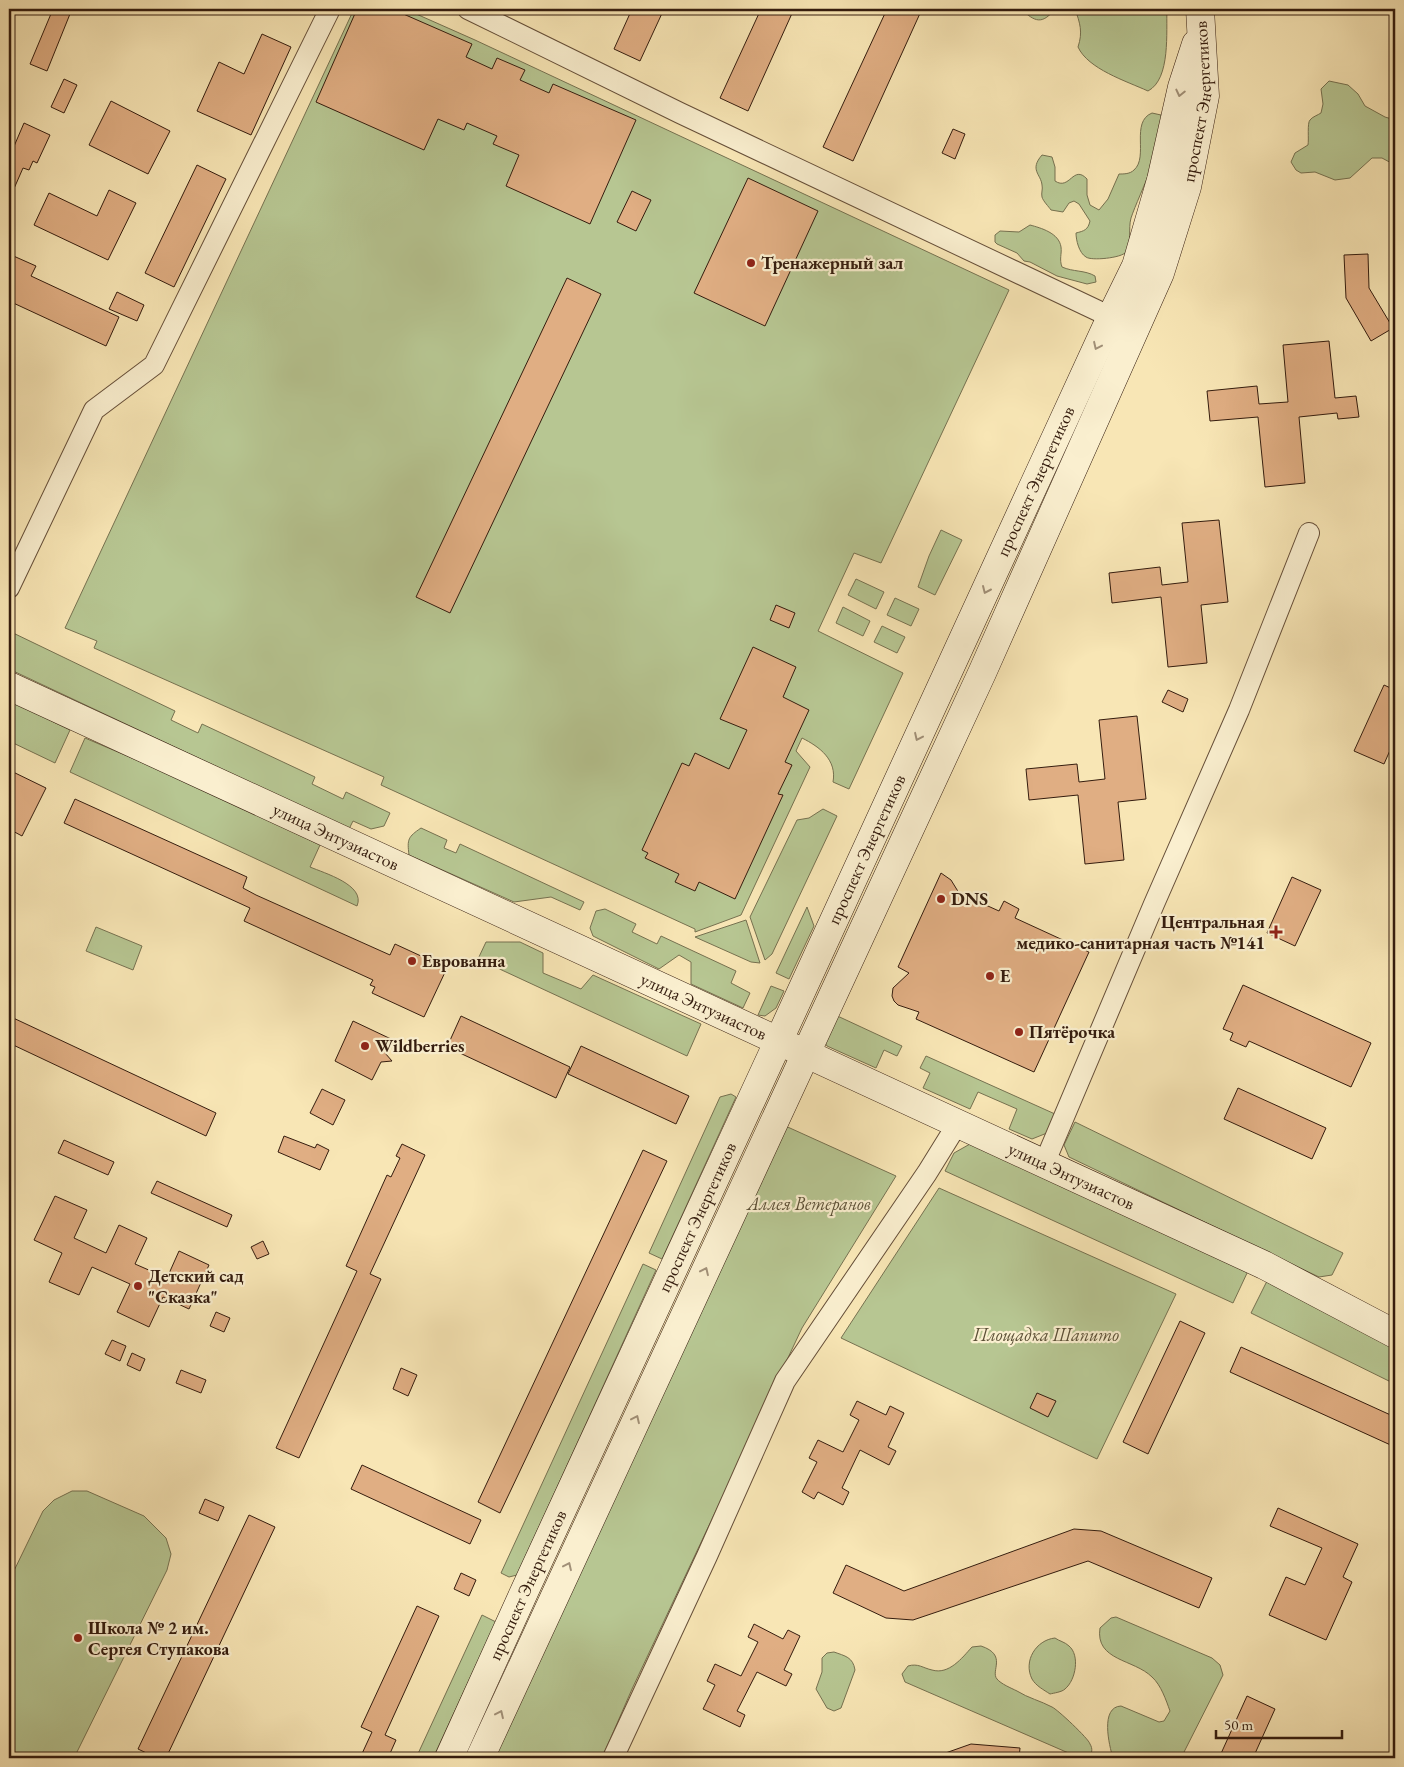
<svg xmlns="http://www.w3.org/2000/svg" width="1404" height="1767" font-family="'EB Garamond',serif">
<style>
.green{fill:#b7c692;stroke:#767150}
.building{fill:#e0ae83;stroke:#341c0e}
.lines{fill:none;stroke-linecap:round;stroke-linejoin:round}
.street-casing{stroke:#654e38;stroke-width:22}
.secondary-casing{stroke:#341c0e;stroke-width:29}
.street{stroke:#faefcf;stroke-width:20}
.secondary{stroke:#faefcf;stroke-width:28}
.oneway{stroke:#a19078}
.poi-dot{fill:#8f2418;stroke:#faefcf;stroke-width:2}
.labels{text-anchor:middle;stroke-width:4.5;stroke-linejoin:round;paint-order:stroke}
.street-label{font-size:18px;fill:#341c0e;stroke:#faefcf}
.poi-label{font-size:18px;font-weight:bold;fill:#341c0e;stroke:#faefcf;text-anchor:start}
.park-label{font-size:18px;font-style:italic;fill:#5b4f36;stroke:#faefcf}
</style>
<rect width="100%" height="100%" fill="#f8e6b5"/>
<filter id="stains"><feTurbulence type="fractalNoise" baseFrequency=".004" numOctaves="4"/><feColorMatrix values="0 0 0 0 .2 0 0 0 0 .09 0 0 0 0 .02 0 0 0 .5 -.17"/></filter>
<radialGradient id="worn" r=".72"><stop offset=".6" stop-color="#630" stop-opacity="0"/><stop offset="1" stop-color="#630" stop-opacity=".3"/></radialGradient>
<path class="green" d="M354,9H405L475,40L1009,290L881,563L854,553L818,631L903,673L849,789L833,782C837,760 820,747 802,738L796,751L810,767L741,915L695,932V929L381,785L384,777L94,648L97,641L65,628Z
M1021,9H1055C1042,25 1035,22 1021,9Z
M1075,9H1167C1166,31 1171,79 1148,91C1126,81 1088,69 1078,47C1083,32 1080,23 1075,9Z
M1329,81L1348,85L1358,94L1365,106L1385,117L1395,120V165L1382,158H1372L1350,178L1335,180L1315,172L1301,173L1296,170L1291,162L1295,153L1308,145C1309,139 1307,123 1310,120C1312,117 1318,115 1321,113L1323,104L1321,89Z
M1152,113L1161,115C1169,137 1139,194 1131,218C1128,229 1132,242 1126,252C1122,258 1091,261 1086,257C1079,253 1076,240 1076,233C1084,231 1088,230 1090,221L1079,204L1074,201L1069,203L1063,212L1051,210C1049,207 1043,201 1042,197C1041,193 1043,189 1042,185C1041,174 1029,170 1042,155L1052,157L1055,167V181C1070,191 1073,164 1087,179V195L1090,205L1099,210L1108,199L1119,174C1124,174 1130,174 1134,170C1149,157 1130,122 1152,113Z
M1030,225C1041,228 1059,233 1061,247C1062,254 1059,259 1062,267C1073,272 1085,270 1095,276L1096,282L1087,284L1057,276L1030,262L1024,261L1017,253L997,244L995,242V235L1000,231L1019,232Z
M941,530L962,540L935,595L918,587L929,556Z
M856,579L884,592L876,609L848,595Z
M895,598L919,609L911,626L887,615Z
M843,607L870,621L863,636L836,623Z
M882,626L905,637L897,653L874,642Z
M9,631L175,711L171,720L198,733L202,724L315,777L312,784L343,799L346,792L390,813L384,826L371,829L353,821L349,829L9,669Z
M9,700L70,730L55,763L9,741Z
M85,738L195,785L320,845L310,867C324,873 366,885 357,906L70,772Z
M823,809L837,816L772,954L765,960L750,917L797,820L809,818Z
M421,828L447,840L444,848L456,853L460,844L584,902L580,910L551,897L514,902L409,855C407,839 408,837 421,828Z
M807,907L814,926L789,979L776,973Z
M605,909L636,924L632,932L657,944L661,936L736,971L731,983L750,993L743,1008L691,984V962L679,955L659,969L593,936L590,928L596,911Z
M746,920L760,963L751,962L695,937Z
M96,927L142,946L133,970L86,951Z
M486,942H520L543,953V973L581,989L593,975L701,1024L687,1056L478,959Z
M771,986L784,991L776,1008L765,1016L758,1015Z
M831,1013L902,1046L897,1056L884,1050L876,1068L827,1046L824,1041Z
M926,1056L1055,1114L1047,1133L1032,1139L1009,1129L1017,1109L978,1092L970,1109L923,1088L930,1073L920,1068Z
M731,1094L736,1097L662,1259L649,1253L720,1097Z
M1075,1122L1343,1253L1332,1275L1319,1277L1069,1157L1064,1145Z
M781,1124L896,1176L802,1328L632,1689L602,1758H491Z
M970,1144L1248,1271L1233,1303L945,1171L954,1153Z
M939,1188L1176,1294L1097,1459L841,1338Z
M643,1264L656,1270L517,1575L509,1577L501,1573Z
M1268,1279L1395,1346V1384L1251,1313Z
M72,1491H87L144,1516L166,1538L171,1554L167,1570L74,1758H9V1581L43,1511L54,1500Z
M482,1615L496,1622L433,1758H416Z
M1116,1617L1212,1658L1220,1665L1223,1675L1181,1758H1113C1109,1745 1100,1707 1121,1706L1159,1722L1164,1721L1170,1711C1166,1700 1161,1685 1152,1677C1134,1659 1095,1661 1100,1628L1111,1618Z
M1055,1638C1059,1641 1065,1642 1069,1646C1080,1655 1076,1680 1065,1689C1062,1692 1054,1693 1050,1694C1044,1690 1036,1686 1032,1679C1023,1661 1036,1640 1055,1638Z
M981,1646C1008,1655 990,1671 997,1679C1001,1684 1011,1688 1017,1691C1028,1698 1041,1701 1052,1707C1057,1709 1089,1739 1090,1744C1093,1749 1092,1753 1089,1758H1080L905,1682L902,1674L908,1666C918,1663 923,1668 932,1670C949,1675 962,1658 972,1647Z
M834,1652C845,1656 853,1657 855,1670L841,1708L834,1711L827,1708L816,1689L822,1672V1658L827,1653Z"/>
<path class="building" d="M53,9H72L47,71L30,64Z
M357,9H392L472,44L466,57L492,69L497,58L525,70L520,80L549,93L553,84L636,120L590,224L506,186L519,155L493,144L497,136L467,123L464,130L438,119L424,150L316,102Z
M632,9H664L640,61L614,49Z
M761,9H794L748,111L720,98Z
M887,9H922L853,161L823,147Z
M262,34L291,47L251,135L197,111L219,62L244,74Z
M64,79L77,85L64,113L51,107Z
M111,101L170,131L148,174L89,145Z
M24,123L50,135L37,163L33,161L29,170L23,168L9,200V158Z
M953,129L965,134L955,159L942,153Z
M197,165L226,179L174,287L145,273Z
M748,178L818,211L765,326L694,293Z
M109,190L136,203L108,260L34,225L49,193L97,216Z
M632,191L651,200L636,231L617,222Z
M9,254L36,266L31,276L119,317L106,346L9,301Z
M1368,254L1369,288L1393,328L1371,341L1346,298L1344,255Z
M567,278L601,294L450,613L416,597Z
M117,292L144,305L137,321L109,309Z
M1329,341L1335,398L1356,396L1359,417L1338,419L1337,413L1299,417L1305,483L1265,487L1258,417L1210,421L1207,391L1257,386L1259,404L1288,402L1283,345Z
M1219,520L1228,602L1201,605L1207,663L1168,667L1161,597L1112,603L1109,573L1160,567L1162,585L1188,582L1182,523Z
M776,605L795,613L789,628L770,620Z
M753,647L796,667L783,697L809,710L785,762L792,765L778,794L783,795L735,899L699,882L695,891L675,882L679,874L645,858L648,853L642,850L682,763L689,766L695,753L729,769L747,730L720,719Z
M1384,685L1395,690V739L1384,764L1354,751Z
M1168,690L1188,699L1183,712L1162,702Z
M1137,716L1146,799L1118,802L1124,860L1085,864L1078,795L1029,800L1026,769L1077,764L1079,782L1105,779L1099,720Z
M9,770L46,788L22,836L9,829Z
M75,799L247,877L243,888L256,895L390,955L395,944L447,968L424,1017L372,993L375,987L370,985L373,980L244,921L250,908L64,823Z
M941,873L951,880L959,893L999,911L1004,901L1019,909L1015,918L1089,952L1034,1072L916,1019L919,1012L898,1005L894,1001L892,996L893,988L909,973L898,967Z
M1292,877L1321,890L1295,946L1267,933Z
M1243,985L1371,1043L1351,1087L1249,1041L1246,1047L1230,1040L1233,1033L1223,1029Z
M9,1016L216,1113L206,1136L9,1043Z
M461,1016L570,1067L556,1098L447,1047Z
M353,1021L391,1039L385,1053L392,1061L381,1062L372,1080L335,1061Z
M581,1046L689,1096L676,1124L568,1074Z
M1238,1088L1326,1128L1312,1159L1224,1119Z
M322,1089L345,1100L333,1125L310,1113Z
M284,1136L315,1148L317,1144L329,1150L320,1170L278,1152Z
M64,1140L114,1162L108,1175L58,1153Z
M402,1144L425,1155L370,1274L381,1279L299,1458L276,1448L357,1271L346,1266L387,1175L391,1177L400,1158L396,1156Z
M643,1150L667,1161L500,1513L478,1502Z
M157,1181L232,1215L227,1227L151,1193Z
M55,1196L87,1210L74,1238L106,1253L119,1225L147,1238L135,1264L167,1278L179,1251L209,1265L189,1309L163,1297L149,1327L117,1312L130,1284L92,1267L79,1295L49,1282L62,1253L34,1240Z
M263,1241L269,1254L257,1259L251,1247Z
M216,1312L230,1318L224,1332L210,1326Z
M1180,1321L1205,1333L1148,1454L1123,1442Z
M112,1340L126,1346L120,1361L105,1354Z
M1241,1347L1395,1417V1447L1230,1372Z
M132,1353L145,1359L140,1371L127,1365Z
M401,1368L417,1375L408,1396L393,1389Z
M181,1370L206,1380L201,1393L176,1383Z
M1037,1393L1056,1401L1048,1417L1030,1408Z
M857,1401L886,1415L890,1406L904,1413L888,1447L896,1451L889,1465L860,1450L842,1488L849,1492L843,1505L818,1492L814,1499L802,1492L817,1462L809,1458L818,1440L843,1452L859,1420L850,1415Z
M362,1465L481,1520L470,1544L351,1489Z
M205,1499L224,1507L218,1521L199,1513Z
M1278,1508L1358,1544L1343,1577L1352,1582L1326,1640L1269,1615L1286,1577L1305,1585L1322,1548L1270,1526Z
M249,1515L275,1527L166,1758H157L138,1749Z
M1074,1529L1101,1531L1212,1578L1199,1608L1088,1561L913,1620L886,1618L833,1593L846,1565L904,1591Z
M461,1573L476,1580L469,1596L454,1589Z
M417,1606L439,1616L385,1735L396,1740L388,1758H360L372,1732L361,1727Z
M754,1624L783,1639L788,1630L800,1636L784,1670L792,1674L786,1686L757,1672L737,1711L745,1715L740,1727L703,1709L715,1685L707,1681L715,1664L741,1676L758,1642L748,1637Z
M1247,1696L1275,1709L1253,1758H1219Z
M971,1744L1020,1748L1019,1758H937V1756Z"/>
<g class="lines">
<g class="street-casing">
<path id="street" d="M468,9L680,113L1111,317
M9,588L94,410L154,365L330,9
M1044,1164L1154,904L1239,710L1309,533
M613,1758L707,1556L785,1381L927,1173L958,1123"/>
</g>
<g class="secondary-casing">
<g id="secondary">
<path id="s1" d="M9,686L1264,1265L1395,1334"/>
<path id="s2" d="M449,1758L525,1590L779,1040L1111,317L1136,266L1161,180L1182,87L1196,44"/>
<path id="s3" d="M480,1758L982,673L1160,273L1187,187L1205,96L1200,9"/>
</g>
</g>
<use href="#street" class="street"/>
<use href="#secondary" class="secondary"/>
</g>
<defs><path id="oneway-chevron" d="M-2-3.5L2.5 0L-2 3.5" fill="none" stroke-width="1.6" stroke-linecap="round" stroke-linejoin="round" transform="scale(1.25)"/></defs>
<g class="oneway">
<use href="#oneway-chevron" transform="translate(1180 93) rotate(103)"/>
<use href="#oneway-chevron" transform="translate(1097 346) rotate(115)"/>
<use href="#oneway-chevron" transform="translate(986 590) rotate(114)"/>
<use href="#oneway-chevron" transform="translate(918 737) rotate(115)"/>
<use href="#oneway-chevron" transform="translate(705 1271) rotate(-65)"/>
<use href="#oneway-chevron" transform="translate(636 1419) rotate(-65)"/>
<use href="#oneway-chevron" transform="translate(568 1566) rotate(-65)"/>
<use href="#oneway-chevron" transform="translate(500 1714) rotate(-65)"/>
</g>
<g class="poi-dot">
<circle cx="751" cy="263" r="5"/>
<circle cx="941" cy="899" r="5"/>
<path d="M1273.5 924.5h5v5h5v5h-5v5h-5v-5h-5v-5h5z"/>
<circle cx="412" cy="961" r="5"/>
<circle cx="990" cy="976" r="5"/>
<circle cx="1019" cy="1032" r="5"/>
<circle cx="365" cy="1046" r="5"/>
<circle cx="138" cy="1286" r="5"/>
<circle cx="78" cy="1638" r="5"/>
</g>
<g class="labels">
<g class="street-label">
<text dy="6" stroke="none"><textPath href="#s3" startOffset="1810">проспект Энергетиков</textPath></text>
<text dy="6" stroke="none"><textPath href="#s2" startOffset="1405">проспект Энергетиков</textPath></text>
<text dy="6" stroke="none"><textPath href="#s1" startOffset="360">улица Энтузиастов</textPath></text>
<text dy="6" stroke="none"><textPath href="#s2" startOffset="1000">проспект Энергетиков</textPath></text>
<text dy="6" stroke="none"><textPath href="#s1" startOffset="765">улица Энтузиастов</textPath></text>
<text dy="6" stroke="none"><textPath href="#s1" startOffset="1170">улица Энтузиастов</textPath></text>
<text dy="6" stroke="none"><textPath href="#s2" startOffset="595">проспект Энергетиков</textPath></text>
<text dy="6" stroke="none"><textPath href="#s2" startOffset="190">проспект Энергетиков</textPath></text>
</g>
<g class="poi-label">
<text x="761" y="269">Тренажерный зал</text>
<text x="951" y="905">DNS</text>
<text x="1265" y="928" text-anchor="end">Центральная<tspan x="1265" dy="21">медико-санитарная часть №141</tspan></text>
<text x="422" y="967">Еврованна</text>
<text x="1000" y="982">Е</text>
<text x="1029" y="1038">Пятёрочка</text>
<text x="375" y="1052">Wildberries</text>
<text x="148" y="1282">Детский сад<tspan x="148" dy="21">"Сказка"</tspan></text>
<text x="88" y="1634">Школа № 2 им.<tspan x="88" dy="21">Сергея Ступакова</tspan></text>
</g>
<g class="park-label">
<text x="809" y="1210">Аллея Ветеранов</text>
<text x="1046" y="1341">Площадка Шапито</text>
</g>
</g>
<rect width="1404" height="1767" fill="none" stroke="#f8e6b5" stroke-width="30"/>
<rect x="10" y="10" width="1384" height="1747" fill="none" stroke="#341c0e" stroke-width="2.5"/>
<rect x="15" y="15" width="1374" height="1737" fill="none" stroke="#341c0e"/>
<path d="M1216 1730v8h126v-8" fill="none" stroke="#341c0e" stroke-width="2.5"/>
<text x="1224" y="1730" font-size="15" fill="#341c0e" stroke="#faefcf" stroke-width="4" paint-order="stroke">50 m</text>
<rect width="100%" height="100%" filter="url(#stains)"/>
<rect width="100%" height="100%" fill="url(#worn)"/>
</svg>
